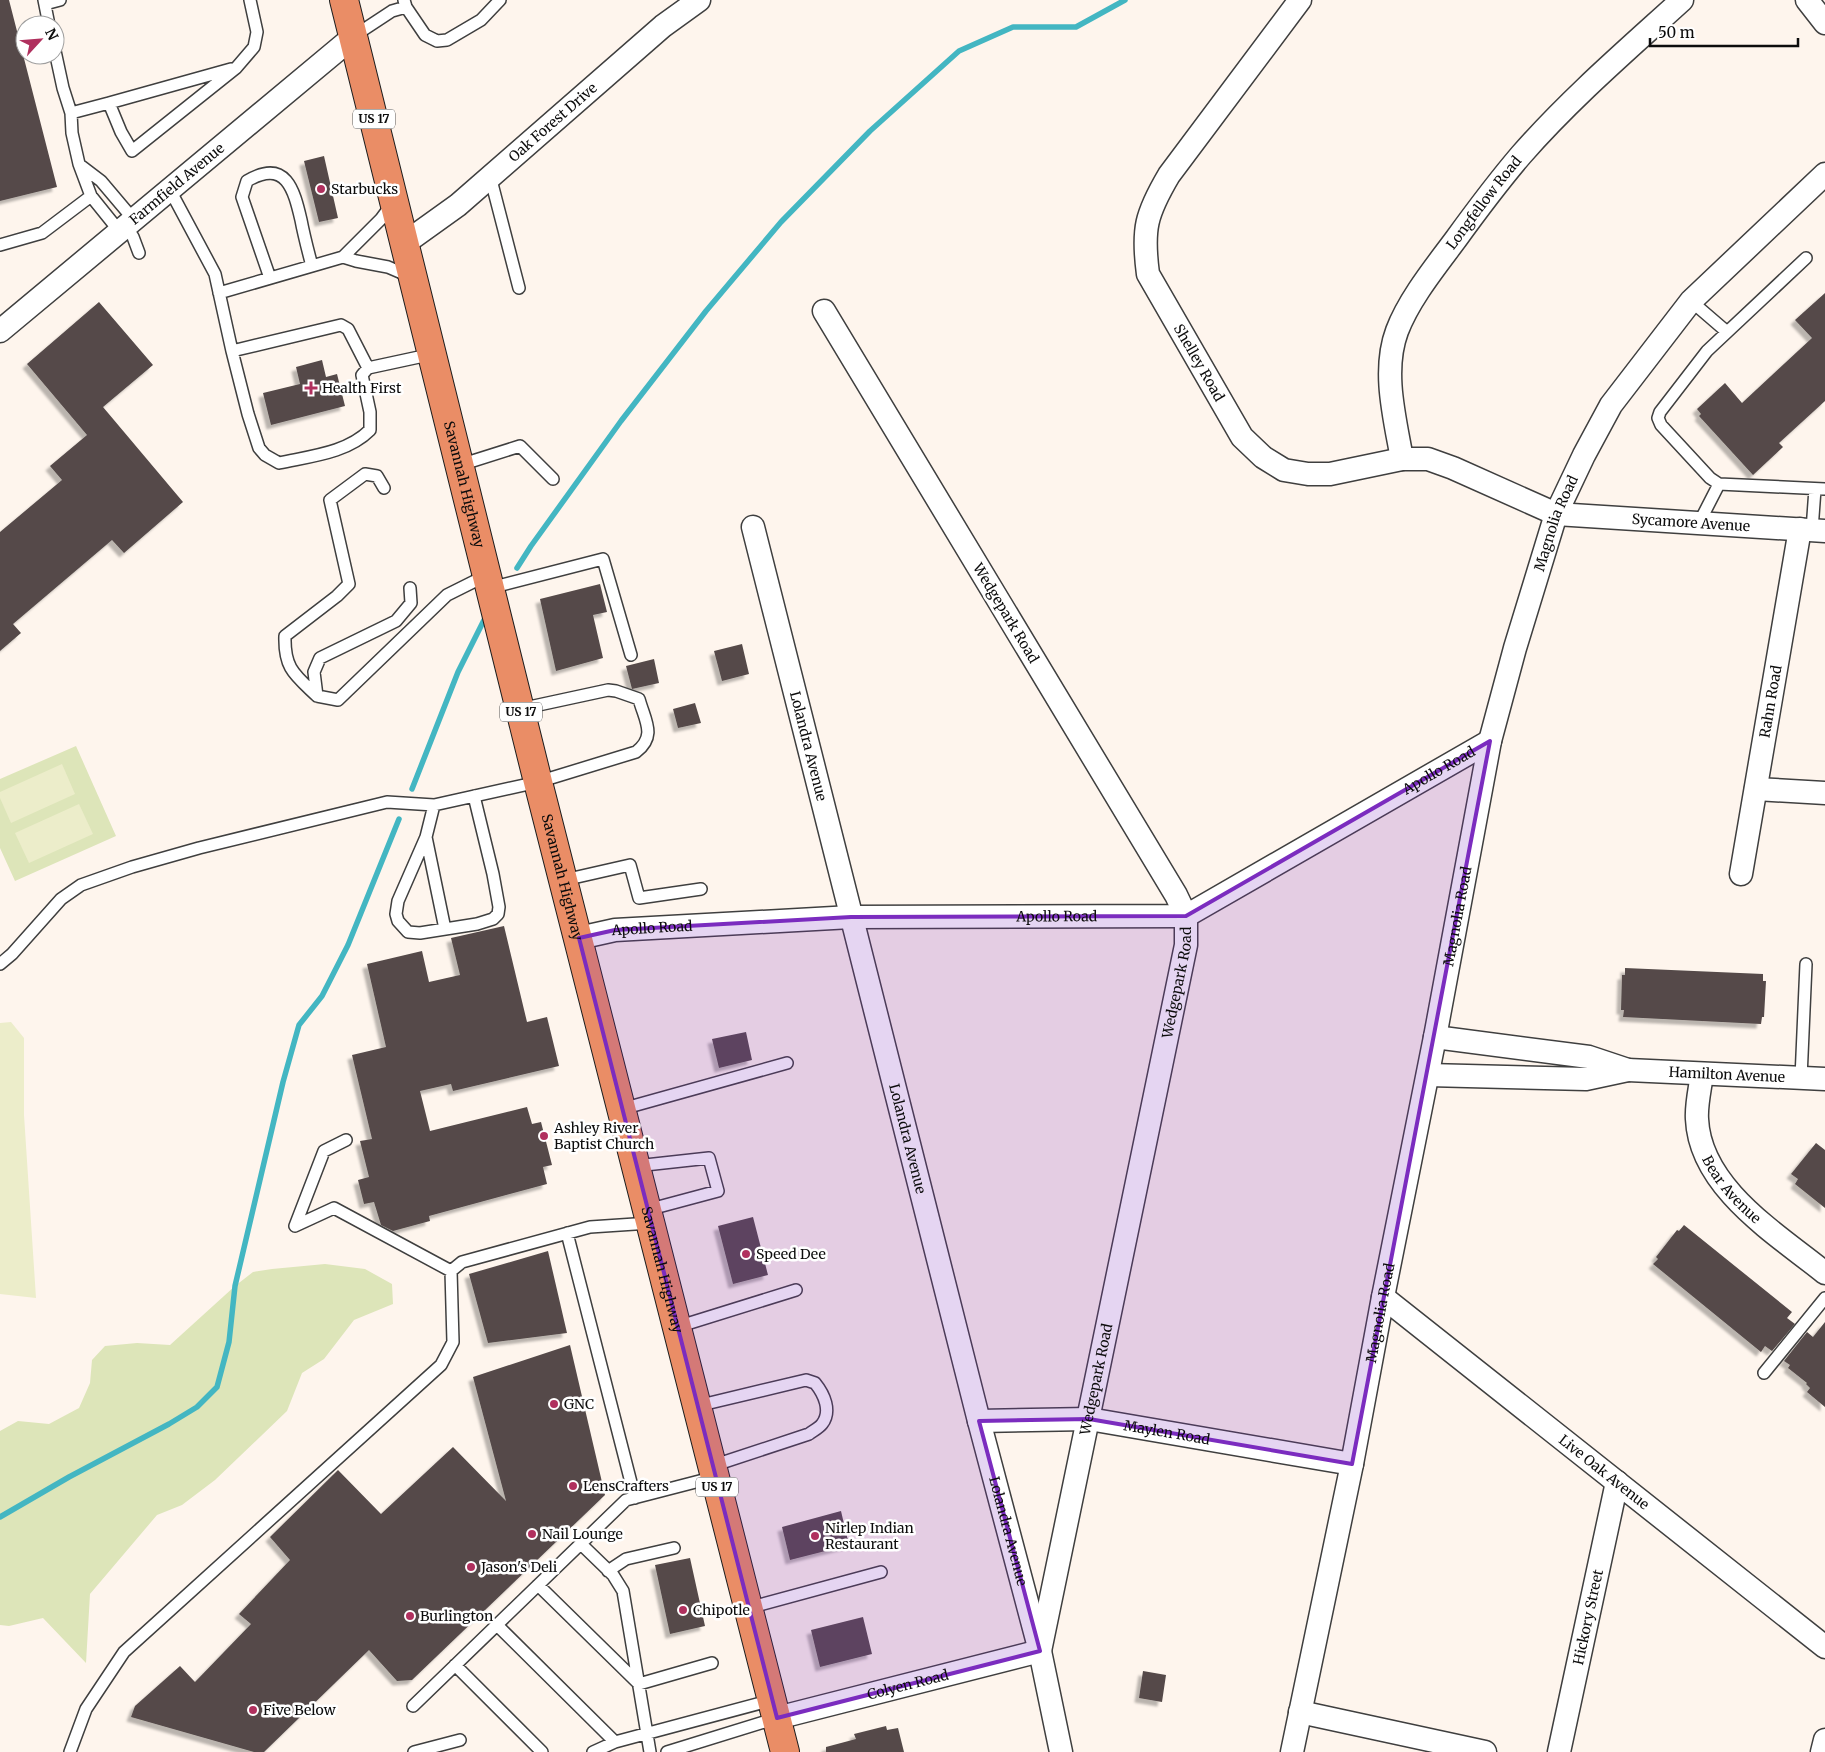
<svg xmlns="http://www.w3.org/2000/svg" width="1825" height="1752" font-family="Merriweather,serif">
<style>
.green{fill:#dde5b9}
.pitch{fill:#ecedca}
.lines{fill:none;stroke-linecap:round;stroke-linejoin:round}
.stream{stroke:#43b6c2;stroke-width:5.5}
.building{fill:#544a49;filter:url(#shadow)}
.service-casing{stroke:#3f3f3f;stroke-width:14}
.minor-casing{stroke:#3f3f3f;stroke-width:25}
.trunk-casing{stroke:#1d1d1d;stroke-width:30}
.service{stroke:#fff;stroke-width:11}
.minor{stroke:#fff;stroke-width:22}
.trunk{stroke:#ea8d66;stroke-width:28}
.marked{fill:#7b2cbf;fill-opacity:0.2;stroke:#7b2cbf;stroke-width:4;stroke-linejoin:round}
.poi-dot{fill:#b0305e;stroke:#fff;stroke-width:2}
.labels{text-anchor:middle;stroke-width:5;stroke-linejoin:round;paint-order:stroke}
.shield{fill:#fff;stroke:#555;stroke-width:1}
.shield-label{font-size:12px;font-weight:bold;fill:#0c0c0c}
.street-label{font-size:14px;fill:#0c0c0c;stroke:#fff}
.poi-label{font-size:14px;fill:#0c0c0c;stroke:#fff;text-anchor:start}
</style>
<defs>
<filter id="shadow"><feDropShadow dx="-4.5" dy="4.5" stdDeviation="1" flood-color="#0004"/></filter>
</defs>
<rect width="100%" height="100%" fill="#fef5ed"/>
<path class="green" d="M76,746L116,836L15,881L0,848V779Z
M325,1264L365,1269L392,1284L393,1304L354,1320L324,1359L302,1373L287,1411L215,1480L182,1505L157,1515L90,1594L86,1663L43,1618L9,1626L0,1625V1431L18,1421L49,1424L79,1408L90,1383L92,1360L105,1346L137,1343L170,1345L235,1286L253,1272L272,1269Z"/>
<path class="pitch" d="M62,764L75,794L11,823L0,798V792Z
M79,804L93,834L29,863L15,833Z
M11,1022L24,1038V1115L36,1298L0,1294V1023Z"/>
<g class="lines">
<path class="stream" d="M517,568L531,546L621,421L706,311L781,222L870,131L959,51L1013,27H1076L1125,0
M412,789L458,672L484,620
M0,1517L69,1477L169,1424L197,1407L217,1387L229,1342L235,1286L283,1082L299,1025L322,996L348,945L399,819"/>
</g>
<path class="building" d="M0,0H9L57,187L0,201Z
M324,156L338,218L319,222L304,161Z
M1825,293V401L1779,443L1783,447L1753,475L1699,416L1701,414L1697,409L1725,383L1742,403L1812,338L1795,320Z
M99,302L153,365L103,407L183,502L124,553L112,540L13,624L21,633L0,651V532L62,480L50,466L87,435L27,364Z
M322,360L326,377L337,374L345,406L271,425L263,393L300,384L296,367Z
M600,584L607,612L593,615L603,658L556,671L540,599Z
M742,644L749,674L722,681L714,651Z
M654,659L659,683L632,689L626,666Z
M695,703L701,723L678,728L673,709Z
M504,926L527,1022L547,1017L559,1066L453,1091L451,1084L420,1091L430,1131L527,1107L532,1124L541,1122L552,1165L543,1167L547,1184L429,1216L430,1221L393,1231L381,1225L374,1202L364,1204L358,1180L369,1177L360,1141L372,1139L352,1055L386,1047L367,964L422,951L429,982L460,975L451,938Z
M1625,968L1763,974V981H1766L1764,1017H1762L1761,1024L1623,1017L1624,1010H1621L1622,975H1625Z
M746,1032L752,1060L719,1068L712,1039Z
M1816,1143L1825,1150V1208L1795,1184L1798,1179L1791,1174Z
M753,1217L768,1275L733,1284L718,1226Z
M1684,1225L1792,1312L1787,1318L1795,1324L1772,1351L1765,1346L1761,1352L1653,1264L1658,1259L1656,1257L1677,1230L1679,1231Z
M548,1251L567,1333L488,1343L469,1274Z
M1825,1322V1407L1807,1392L1810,1388L1806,1384L1807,1383L1788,1368L1790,1365L1784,1361L1807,1332L1813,1337Z
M570,1345L605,1495L412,1680L397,1681L369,1650L264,1752H254L131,1717L135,1706L180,1666L195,1682L251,1624L239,1614L290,1560L270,1537L338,1470L381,1514L453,1447L506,1501L473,1377Z
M841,1511L849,1545L790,1560L782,1527Z
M690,1558L705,1626L670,1634L655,1565Z
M863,1617L872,1654L820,1667L811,1630Z
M1143,1671L1166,1675L1162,1702L1139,1698Z
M886,1726L887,1730L898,1728L904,1752H826V1747L856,1739L854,1734Z"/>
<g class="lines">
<g class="service-casing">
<path id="service" d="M44,0L49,25
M404,0L406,7L425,35L437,41L447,40L481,20L500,0
M45,4L60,0
M354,36L392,11L406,7
M55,51L63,88L71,113L72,133L79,164L91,196L120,232
M109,103L231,69
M71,113L109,103L121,132L132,151L236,68L254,47L257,32L250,0
M80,165L101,181L134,220
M490,176L519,288
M170,190L215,274L232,351L248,414L259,448L265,455L279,463C311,456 347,453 370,430V412L362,375L368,368L433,354
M392,204L381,219L343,257L356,261L388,267L409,276
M126,226L133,237L139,253
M0,245L42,233L91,196
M1806,258L1707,351L1660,412L1658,418L1661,425L1710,478L1719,484L1825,489
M270,278L242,197L247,181C286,158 294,190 301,220C304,236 308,251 312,266
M219,293L343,257
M1691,301L1727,332
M232,351L341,325L348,329L368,368
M460,465L520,446L553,479
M384,488L377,476L365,474L330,500L349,584L337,596L285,636C284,669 295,675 317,696L314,672L320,658L396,621L411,603L410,588
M1699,523L1719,484
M1812,530L1815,489
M490,588L603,559L631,655
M317,696L338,700L447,595L487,575
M434,805L426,837L398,901L396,914L398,921L408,932L420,933L477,924L493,919L498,914L499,907L493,874L474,796
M426,837L445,929
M564,880L630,865L639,898L701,889
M0,964L12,954L61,899L81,885L132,867L199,848L387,802L434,805L538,782L636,752C657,736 645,721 639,699L616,691L608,690L520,709
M1801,1078L1806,964
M622,1109L787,1063
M346,1140L324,1151L295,1226L334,1208L451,1271
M636,1166L709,1158L718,1191L647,1210
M567,1233L635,1498
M677,1327L796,1290
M1764,1373L1825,1298
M697,1406L806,1380L815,1383C824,1394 832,1411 822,1424C819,1428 813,1431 809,1434L712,1466
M581,1544L613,1575L623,1591L650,1752
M608,1571L626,1559L674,1548
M538,1585L639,1684L712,1663
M748,1608L881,1572
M497,1625L615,1742
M455,1665L542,1752
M413,1706L626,1500L715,1477
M70,1752L86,1709L124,1652L441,1365L453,1342L451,1271L462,1262L590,1227L650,1223
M414,1752L460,1740
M593,1752L615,1742L772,1700
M667,1752L777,1718"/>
</g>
<g class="minor-casing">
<g id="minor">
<path id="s1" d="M1300,0L1169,175C1146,214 1142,229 1148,274L1242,437L1263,457L1284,470L1308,474H1330L1402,459H1428L1453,468L1556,514L1825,531"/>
<path d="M1807,0L1825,23"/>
<path id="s2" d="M405,243L458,205L663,26L699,0"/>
<path id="s3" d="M0,331L353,37"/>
<path id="s4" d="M1402,459C1395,419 1382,371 1397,331C1409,299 1436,266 1456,239C1477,210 1498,182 1521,155C1570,99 1627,50 1682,0"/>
<path id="s5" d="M753,527L979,1421L1040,1651L1061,1752"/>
<path d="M1756,789L1825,793"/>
<path id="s6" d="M1741,874L1800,529"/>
<path id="s7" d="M579,938L615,930L851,917L1186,916L1490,741"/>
<path id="s8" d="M1628,1070L1825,1079"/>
<path id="s9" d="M1702,1074C1700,1089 1696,1105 1697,1119C1700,1188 1777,1234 1825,1273"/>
<path d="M1428,1075L1586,1079L1628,1070L1589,1057L1435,1037"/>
<path id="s10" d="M1383,1297L1825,1647"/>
<path id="s11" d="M979,1421L1089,1419L1352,1464"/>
<path d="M1300,1712L1485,1752"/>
<path id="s12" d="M777,1718L1040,1651L1186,945V916L1176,895L824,311"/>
<path id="s13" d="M1292,1752L1352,1464L1383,1297L1435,1037L1490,741L1515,648L1556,514L1584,455L1611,405L1691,301L1825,174"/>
<path id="s14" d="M1559,1752L1617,1482"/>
<path d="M1822,1752L1825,1740"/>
</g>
</g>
<g class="trunk-casing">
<g id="trunk">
<path id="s15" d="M344,0L538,782L785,1752"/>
</g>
</g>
<use href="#service" class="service"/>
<use href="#minor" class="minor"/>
<use href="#trunk" class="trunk"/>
</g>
<path class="marked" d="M1490,741L1352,1464L1089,1419L979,1421L1040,1651L777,1718L579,938L615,930L851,917L1186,916Z"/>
<g class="poi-dot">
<circle cx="321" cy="189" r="5"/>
<path d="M308.5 380.5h5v5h5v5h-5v5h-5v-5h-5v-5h5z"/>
<circle cx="544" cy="1136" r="5"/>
<circle cx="746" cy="1254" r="5"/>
<circle cx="554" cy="1404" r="5"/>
<circle cx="573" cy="1486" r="5"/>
<circle cx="532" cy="1534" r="5"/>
<circle cx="815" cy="1536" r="5"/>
<circle cx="471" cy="1567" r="5"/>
<circle cx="683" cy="1610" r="5"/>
<circle cx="410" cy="1616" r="5"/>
<circle cx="253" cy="1710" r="5"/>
</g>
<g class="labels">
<g class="shield">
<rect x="353" y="109.5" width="42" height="19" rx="4"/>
<rect x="500" y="702.5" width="42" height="19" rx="4"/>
<rect x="696" y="1477.5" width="42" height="19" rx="4"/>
</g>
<g class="shield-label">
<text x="374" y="123">US 17</text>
<text x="521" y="716">US 17</text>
<text x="717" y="1491">US 17</text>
</g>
<g class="street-label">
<text dy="5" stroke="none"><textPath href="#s2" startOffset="191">Oak Forest Drive</textPath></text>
<text dy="5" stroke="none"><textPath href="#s3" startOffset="230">Farmfield Avenue</textPath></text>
<text dy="5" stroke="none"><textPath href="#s4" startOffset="285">Longfellow Road</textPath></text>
<text dy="5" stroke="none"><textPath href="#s1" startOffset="425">Shelley Road</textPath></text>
<text dy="5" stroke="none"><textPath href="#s15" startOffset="499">Savannah Highway</textPath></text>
<text dy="5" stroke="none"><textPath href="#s1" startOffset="985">Sycamore Avenue</textPath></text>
<text dy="5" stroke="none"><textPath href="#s13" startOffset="1258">Magnolia Road</textPath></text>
<text transform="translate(1006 613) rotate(59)" y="5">Wedgepark Road</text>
<text dy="5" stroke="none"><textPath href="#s6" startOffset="175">Rahn Road</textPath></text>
<text dy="5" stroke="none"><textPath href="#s5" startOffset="226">Lolandra Avenue</textPath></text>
<text dy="5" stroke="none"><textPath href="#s7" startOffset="900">Apollo Road</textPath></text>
<text dy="5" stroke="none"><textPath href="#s15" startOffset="904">Savannah Highway</textPath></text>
<text dy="5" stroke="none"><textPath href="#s7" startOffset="479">Apollo Road</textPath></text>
<text dy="5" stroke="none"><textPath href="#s13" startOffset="852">Magnolia Road</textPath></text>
<text dy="5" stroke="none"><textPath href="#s7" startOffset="74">Apollo Road</textPath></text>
<text dy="5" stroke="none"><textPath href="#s12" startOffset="954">Wedgepark Road</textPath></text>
<text dy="5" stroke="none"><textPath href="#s8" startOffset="99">Hamilton Avenue</textPath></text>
<text dy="5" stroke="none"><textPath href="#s5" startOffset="631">Lolandra Avenue</textPath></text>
<text dy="5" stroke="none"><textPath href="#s9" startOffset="126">Bear Avenue</textPath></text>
<text dy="5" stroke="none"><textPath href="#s15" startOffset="1309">Savannah Highway</textPath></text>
<text dy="5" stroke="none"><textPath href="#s13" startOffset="448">Magnolia Road</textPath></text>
<text dy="5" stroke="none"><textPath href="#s12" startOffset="549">Wedgepark Road</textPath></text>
<text dy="5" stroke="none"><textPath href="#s11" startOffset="189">Maylen Road</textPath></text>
<text dy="5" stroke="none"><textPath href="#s10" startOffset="282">Live Oak Avenue</textPath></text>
<text dy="5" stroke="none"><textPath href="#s5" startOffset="1036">Lolandra Avenue</textPath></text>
<text dy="5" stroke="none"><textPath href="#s14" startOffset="138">Hickory Street</textPath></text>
<text dy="5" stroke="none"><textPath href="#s12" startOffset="135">Colyen Road</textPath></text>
</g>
<g class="poi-label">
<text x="331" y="194">Starbucks</text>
<text x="322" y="393">Health First</text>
<text x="554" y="1133">Ashley River<tspan x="554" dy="16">Baptist Church</tspan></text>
<text x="756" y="1259">Speed Dee</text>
<text x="564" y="1409">GNC</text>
<text x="583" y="1491">LensCrafters</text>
<text x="825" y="1533">Nirlep Indian<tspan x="825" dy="16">Restaurant</tspan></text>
<text x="542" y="1539">Nail Lounge</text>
<text x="481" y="1572">Jason's Deli</text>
<text x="693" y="1615">Chipotle</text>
<text x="420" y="1621">Burlington</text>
<text x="263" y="1715">Five Below</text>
</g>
</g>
<g transform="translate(40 40) rotate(64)"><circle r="24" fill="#ffffff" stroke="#9e9e9e"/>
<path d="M0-4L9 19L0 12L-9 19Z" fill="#b0305e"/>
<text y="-8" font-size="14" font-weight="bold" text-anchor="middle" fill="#0c0c0c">N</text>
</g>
<path d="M1650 38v8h148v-8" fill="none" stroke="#0c0c0c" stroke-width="2.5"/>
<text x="1658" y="38" font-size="15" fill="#0c0c0c" stroke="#ffffff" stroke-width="4" paint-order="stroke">50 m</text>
</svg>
